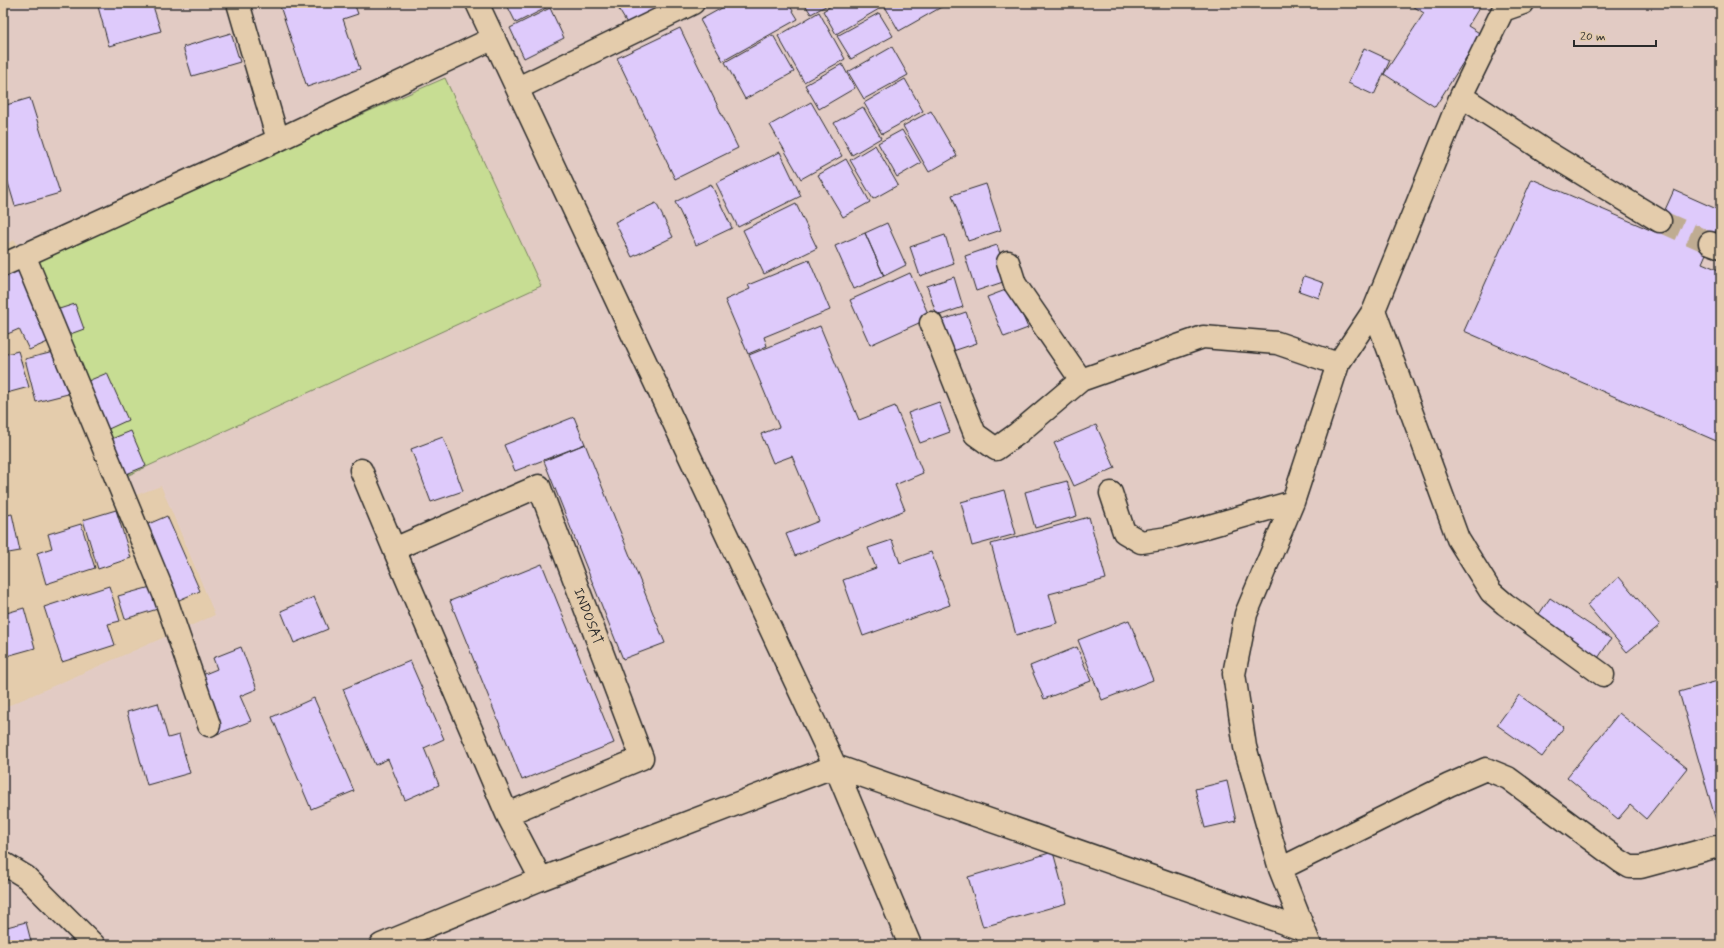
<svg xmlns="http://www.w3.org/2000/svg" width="1724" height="948" font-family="Mynerve,sans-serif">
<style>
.built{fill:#e2cbc4}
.green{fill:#c7dd93;stroke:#79845f}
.building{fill:#decafb;stroke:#2b2b2b}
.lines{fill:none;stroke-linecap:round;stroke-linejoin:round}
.minor-tunnel{stroke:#bfac92;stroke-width:22;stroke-dasharray:22 11;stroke-linecap:butt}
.minor-casing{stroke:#2b2b2b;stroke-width:25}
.minor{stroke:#e4ccac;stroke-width:22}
.labels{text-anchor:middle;stroke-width:3;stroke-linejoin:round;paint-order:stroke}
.street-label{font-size:14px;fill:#2b2b2b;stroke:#e4ccac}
</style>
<rect width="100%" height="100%" fill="#e4ccac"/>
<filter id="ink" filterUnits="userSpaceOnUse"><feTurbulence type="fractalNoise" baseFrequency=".025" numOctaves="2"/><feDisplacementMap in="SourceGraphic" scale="8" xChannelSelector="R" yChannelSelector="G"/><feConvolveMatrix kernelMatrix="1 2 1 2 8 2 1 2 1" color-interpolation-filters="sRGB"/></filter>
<g filter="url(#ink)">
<path class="built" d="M3,3H1721V945H3V708L215,615L161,486L125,499L15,240L3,245Z"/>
<path class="green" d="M445,78L541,286L120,479L28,260Z"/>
<path class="building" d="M97,3H152L161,31L109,46Z
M279,3H354L358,14L343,19L360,69L307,87Z
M506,3H546L548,7L516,23Z
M615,3H666L628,25Z
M731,3H788L798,19L723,61L700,20Z
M804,3H831L811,14Z
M836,3H876L879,9L836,34L823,11Z
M883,3H944L945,5L899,31Z
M1408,3H1482L1468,26L1481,34L1435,107L1384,74L1424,13Z
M550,8L564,38L524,58L510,28Z
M819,12L845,59L804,82L778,36Z
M879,13L893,36L851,59L837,36Z
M680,28L738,148L675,179L617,58Z
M231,33L240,62L192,76L183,47Z
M773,35L794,72L745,99L725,62Z
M892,47L908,75L864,99L848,72Z
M1364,48L1390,60L1374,95L1348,83Z
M842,64L855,88L819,109L805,85Z
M905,79L923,111L882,134L864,103Z
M30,98L60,193L15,206L3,166V106Z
M811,102L842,156L801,179L770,125Z
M863,107L881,138L852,155L834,123Z
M931,111L957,156L929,172L903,126Z
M902,130L921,163L897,177L878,143Z
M875,145L898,185L873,199L850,160Z
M780,152L801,196L738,227L716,183Z
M846,159L870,202L843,217L818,175Z
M1532,179L1655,232L1674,190L1721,211V219L1702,263L1721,271V443L1464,331Z
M711,184L732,228L696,245L675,202Z
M986,184L1001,230L968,241L952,195Z
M656,203L673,237L632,257L615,222Z
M796,204L817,248L764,274L743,230Z
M887,223L906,265L884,276L865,233Z
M865,233L884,276L854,289L835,246Z
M945,235L954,264L920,276L910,247Z
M997,245L1009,280L976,291L965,256Z
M809,260L830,310L764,337L767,346L748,354L725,300L750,289L748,285Z
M25,267L57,338L29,350L19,329L3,336V277Z
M910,273L930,318L870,345L850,300Z
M1304,276L1324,283L1319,298L1299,291Z
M954,277L963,307L937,316L927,286Z
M1011,288L1028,328L1004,337L987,297Z
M75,304L84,329L62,337L53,311Z
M966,312L977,343L950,352L940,321Z
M820,326L859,420L895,406L923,473L895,485L905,510L795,556L786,534L819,521L792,456L773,463L761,434L779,427L749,355Z
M18,351L29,387L3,394V355Z
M58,351L68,394L36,402L25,359Z
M107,373L128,420L102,432L81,384Z
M939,402L950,432L920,443L908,413Z
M574,417L585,444L515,471L504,445Z
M1096,425L1115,468L1074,486L1054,443Z
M131,431L146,466L124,475L109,440Z
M443,437L463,491L431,502L411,449Z
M585,444L665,643L623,659L544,461Z
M1067,481L1077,516L1035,528L1025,492Z
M1004,490L1016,534L972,546L961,502Z
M116,510L131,558L98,569L83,520Z
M12,514L20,551L3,554V516Z
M167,516L200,591L172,603L139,528Z
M1089,517L1106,579L1049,594L1057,623L1016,635L991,544Z
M81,524L95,568L46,584L37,553L52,548L48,534Z
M892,540L900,563L931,552L950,605L863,636L843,580L876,568L868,548Z
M542,564L614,743L522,780L450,601Z
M1619,577L1660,625L1627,652L1587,605Z
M158,585L164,607L125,619L118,596Z
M109,586L120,621L108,624L115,645L62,662L44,607Z
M314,597L328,629L294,643L281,611Z
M1550,598L1611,639L1596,661L1535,620Z
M24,608L35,648L3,657V614Z
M1129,620L1153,680L1102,700L1078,640Z
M241,647L257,689L240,696L251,721L217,734L195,678L217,669L213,658Z
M1077,647L1091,681L1044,699L1030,666Z
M410,661L444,739L424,748L439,785L405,800L388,759L375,765L343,689Z
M1721,680V838L1679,692Z
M1519,695L1564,727L1542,757L1497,725Z
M314,698L354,791L311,809L272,717Z
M158,703L168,738L179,735L190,773L147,785L127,712Z
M1619,713L1687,768L1646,819L1630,805L1618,819L1567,777Z
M1227,781L1236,821L1205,828L1195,789Z
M1053,852L1067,903L983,927L968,877Z
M26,922L32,945H7L3,928Z"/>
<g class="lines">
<path class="minor-tunnel" d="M1660,221L1710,243"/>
<g class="minor-casing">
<path id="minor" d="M238,3L278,140
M477,3L835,766L910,945
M518,88L693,3
M1461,96L1545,151L1660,221
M1710,243L1721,247
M24,255L164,594L209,725
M1008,262L1015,284L1081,380
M3,265L278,140L494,38
M1374,310L1458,539L1491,592L1505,604L1603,675
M931,323L975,434L996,449L1017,434L1081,380L1203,337L1277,343L1338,364
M361,470L394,549L539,486L642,758L507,814
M1111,493L1124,532L1141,542L1168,538L1293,502
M394,549L507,814L541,879
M3,863L26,877L94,945
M1280,869L1449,785L1486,769L1508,778L1620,861L1630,867H1641L1715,847
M381,945L541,879L835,766L1304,930
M1310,945L1280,869L1245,747L1234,674L1246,614L1293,502L1338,364L1374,310L1461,96L1503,10L1523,3"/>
</g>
<use href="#minor" class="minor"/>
</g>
</g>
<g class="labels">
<g class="street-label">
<text transform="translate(589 616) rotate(69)" y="5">INDOSAT</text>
</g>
</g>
<rect width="1724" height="948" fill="none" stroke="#e4ccac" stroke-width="16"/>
<rect x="8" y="8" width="1708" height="932" fill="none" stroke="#2b2b2b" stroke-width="1.5" filter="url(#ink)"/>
<path d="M1574 40v6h82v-6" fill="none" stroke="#2b2b2b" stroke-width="2"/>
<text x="1580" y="40" font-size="12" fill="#2b2b2b" stroke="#e4ccac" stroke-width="3" paint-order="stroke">20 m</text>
</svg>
